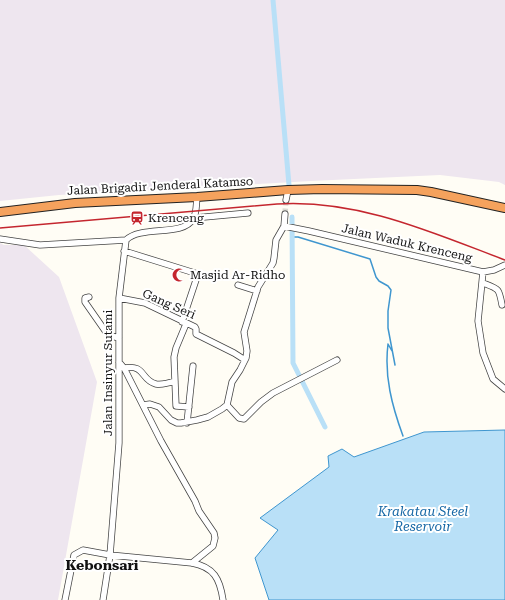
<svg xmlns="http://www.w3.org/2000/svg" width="505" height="600" font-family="'Roboto Serif',serif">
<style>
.industrial{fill:#eee6ef}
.water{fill:#b9e0f7;stroke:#3f96cf}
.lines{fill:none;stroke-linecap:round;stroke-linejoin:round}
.stream{stroke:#3f96cf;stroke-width:1.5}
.canal{stroke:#b9e0f7;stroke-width:5}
.minor-tunnel{stroke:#dbdad3;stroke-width:5.5;stroke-dasharray:5.5 3;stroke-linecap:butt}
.minor-casing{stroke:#444;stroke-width:7}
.highway-casing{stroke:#222;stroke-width:10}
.minor{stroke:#fff;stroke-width:5.5}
.highway{stroke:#f5a25d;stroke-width:8}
.rail{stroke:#c4262e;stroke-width:1.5}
.labels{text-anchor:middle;stroke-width:4;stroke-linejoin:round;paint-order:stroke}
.street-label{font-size:12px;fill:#111;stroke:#fff}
.poi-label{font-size:12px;fill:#111;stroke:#fff;text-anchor:start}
.water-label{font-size:13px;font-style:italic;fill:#1768a6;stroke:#fff}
.quarter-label{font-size:14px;font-weight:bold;fill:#111;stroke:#fff}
</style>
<rect width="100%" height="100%" fill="#fffdf5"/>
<path class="industrial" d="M0,0H505V185L499,182L440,175L311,181L59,195L0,201Z
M0,243L4,245H24L59,277L97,382L58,600H0Z"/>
<path class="water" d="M505,430V600H269L255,558L278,530L260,518L329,467L328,456L342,449L354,457L424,432Z"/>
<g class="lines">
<path class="stream" d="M292,237H298L370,259L376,277L379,281L388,286L391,290L388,311V328L395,365
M392,351L388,344C384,376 392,406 403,436"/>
<path class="canal" d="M273,0L289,185
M292,217L293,363L325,427"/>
<path class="minor-tunnel" d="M285,214L286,200"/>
<g class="minor-casing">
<path id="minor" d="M286,200L288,190
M194,218L248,213
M284,226L285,214
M0,239L40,245L126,240
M124,251L198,274L182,322
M483,272L494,270L505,265
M483,283C499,289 499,288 502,305
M238,285L257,291
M89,297L85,298V302L108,335L119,338
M119,298L145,303L195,327L196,329V334L234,353L245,360
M186,324L176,348L174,357L176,406L189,407
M119,362L124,368L161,441L195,501L199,511L214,533L215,538L213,546L192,563
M124,368C146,364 140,380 156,384C163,385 169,383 175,381
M143,405L150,404L159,407L171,420L177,423H181L197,420L208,417L222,409L227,405L232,382L240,370L246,358L247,351L244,332L258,287L273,263L274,258L276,240L284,226L309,231L483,272L478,321L483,353L493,379L505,389
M227,405L239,418L244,419L261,402L273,393L337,360
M187,423L193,366
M65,600L74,555L83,550L110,555L192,563C214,567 220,579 223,600
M103,600L110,555L119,443V298L126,240C141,225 183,237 193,219C197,213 196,205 197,197"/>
</g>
<g class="highway-casing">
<path id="highway" d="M0,212L75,203L197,197L288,190L322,189L417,190L431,192L505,208"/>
</g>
<use href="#minor" class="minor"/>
<use href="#highway" class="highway"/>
<path class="rail" d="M0,228L277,204C358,199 431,232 505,260"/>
</g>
<defs>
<g id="station-bare" transform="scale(1.08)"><path d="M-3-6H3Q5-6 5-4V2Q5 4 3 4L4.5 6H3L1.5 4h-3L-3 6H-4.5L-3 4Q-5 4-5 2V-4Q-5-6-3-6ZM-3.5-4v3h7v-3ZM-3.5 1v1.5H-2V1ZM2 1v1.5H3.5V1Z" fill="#c4262e" stroke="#fff" stroke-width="2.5" paint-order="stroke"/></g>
<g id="mosque-bare" transform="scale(1.08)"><path d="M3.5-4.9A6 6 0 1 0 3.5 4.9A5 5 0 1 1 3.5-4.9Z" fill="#c4262e" stroke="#fff" stroke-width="2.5" paint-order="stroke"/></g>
</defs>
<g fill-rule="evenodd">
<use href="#station-bare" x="137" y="218"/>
<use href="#mosque-bare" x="179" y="275"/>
</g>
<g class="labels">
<g class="street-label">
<text transform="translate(160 186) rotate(-3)" y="4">Jalan Brigadir Jenderal Katamso</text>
<text transform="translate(407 243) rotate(13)" y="4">Jalan Waduk Krenceng</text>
<text transform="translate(169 304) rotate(24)" y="4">Gang Seri</text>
<text transform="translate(108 373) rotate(-90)" y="4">Jalan Insinyur Sutami</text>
</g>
<g class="poi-label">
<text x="148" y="222">Krenceng</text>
<text x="190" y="279">Masjid Ar-Ridho</text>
</g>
<g class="water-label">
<text x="423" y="516">Krakatau Steel<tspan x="423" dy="15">Reservoir</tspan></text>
</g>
<g class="quarter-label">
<text x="102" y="570">Kebonsari</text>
</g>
</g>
</svg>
